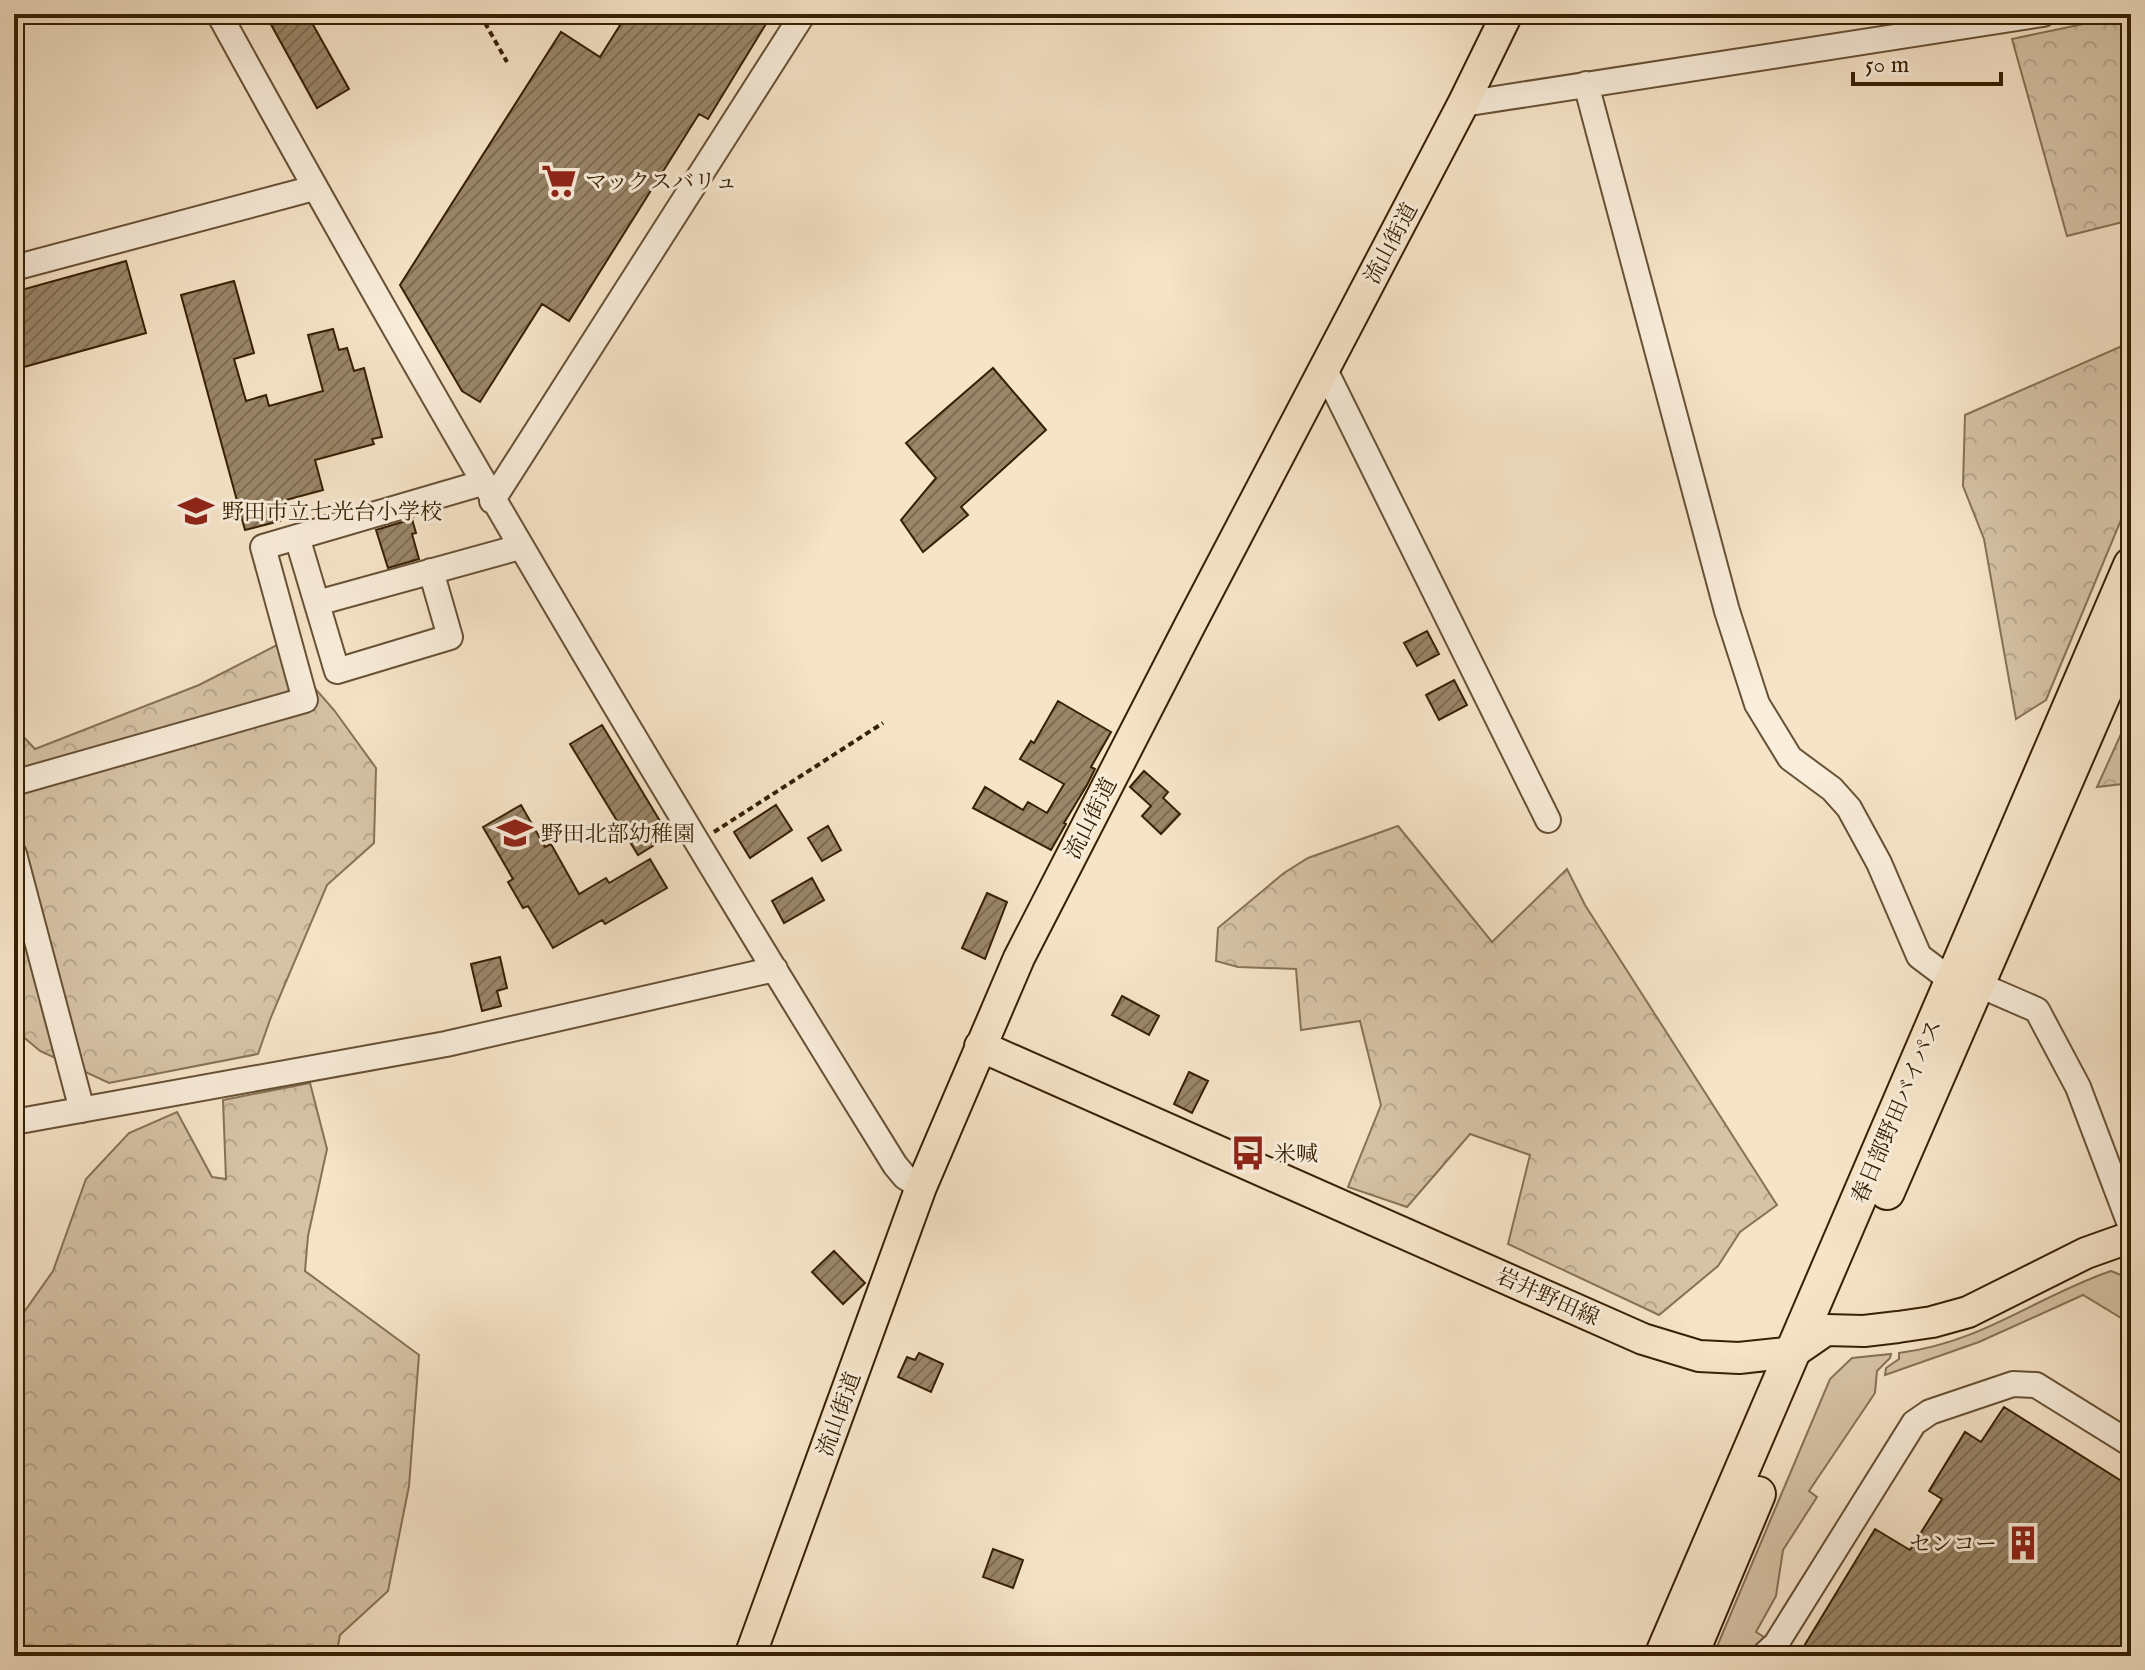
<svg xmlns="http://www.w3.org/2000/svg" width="2145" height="1670" font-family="'IM FELL English','Noto Serif JP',serif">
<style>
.green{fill:#d6c3a6;stroke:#867254;stroke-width:2}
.forest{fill:url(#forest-crowns);stroke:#867254;stroke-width:2}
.building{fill:url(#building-hatch);stroke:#372002;stroke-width:2}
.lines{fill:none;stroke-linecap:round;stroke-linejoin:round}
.minor-casing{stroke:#675134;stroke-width:28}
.major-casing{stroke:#372002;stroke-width:34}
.highway-casing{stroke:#372002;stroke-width:38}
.path{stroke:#372002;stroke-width:4;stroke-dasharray:6 4;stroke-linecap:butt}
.minor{stroke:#f9eddb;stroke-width:24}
.major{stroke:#f6e4c8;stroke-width:30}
.highway{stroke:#f6e4c8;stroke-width:34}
.labels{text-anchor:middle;stroke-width:6;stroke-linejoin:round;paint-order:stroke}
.poi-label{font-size:22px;fill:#372002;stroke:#f9eddb;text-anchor:start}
.street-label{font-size:22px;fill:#372002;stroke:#f9eddb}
</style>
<defs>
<pattern id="forest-crowns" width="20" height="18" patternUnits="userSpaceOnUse" patternTransform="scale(2)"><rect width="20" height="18" fill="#d6c3a6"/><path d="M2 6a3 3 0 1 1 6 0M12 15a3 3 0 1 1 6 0" fill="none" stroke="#b8a78d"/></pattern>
<pattern id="building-hatch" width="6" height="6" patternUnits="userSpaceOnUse" patternTransform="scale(2)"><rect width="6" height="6" fill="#9a8669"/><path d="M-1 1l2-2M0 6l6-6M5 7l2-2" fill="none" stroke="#7e6d54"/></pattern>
</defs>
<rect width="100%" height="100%" fill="#f6e4c8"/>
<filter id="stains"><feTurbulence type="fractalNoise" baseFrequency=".0025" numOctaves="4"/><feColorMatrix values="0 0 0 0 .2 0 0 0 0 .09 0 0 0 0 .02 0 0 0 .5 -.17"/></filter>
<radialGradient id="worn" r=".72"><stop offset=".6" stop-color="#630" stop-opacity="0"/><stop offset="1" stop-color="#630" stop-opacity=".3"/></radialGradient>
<path class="green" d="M2111,1271L2131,1279V1324L2083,1295L1979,1342L1885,1375L1886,1368L1899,1359V1353C1984,1342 2035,1297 2111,1271Z
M1891,1354L1890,1358L1877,1371L1875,1393L1809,1491L1817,1497L1783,1550L1776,1596L1756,1632L1764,1637L1749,1656H1713L1830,1379L1852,1358Z"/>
<path class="forest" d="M2131,14V220L2067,236L2012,39Z
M2131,342V496L2046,700L2016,719L1984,539L1963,486L1965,415Z
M277,645L334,710L376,768L374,843L327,885L271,1017L258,1054L109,1083L40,1051L14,1029V716L17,730L35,749L199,685Z
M2131,712V783L2097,787Z
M1398,826L1492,942L1567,869L1585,905L1777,1205L1740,1232L1718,1266L1659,1315L1508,1244L1530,1155L1470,1134L1407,1207L1348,1187L1381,1105L1360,1021L1301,1030L1296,969L1238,967L1216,961L1218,928L1284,873L1308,858Z
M310,1083L327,1149L308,1236L305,1271L419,1355L409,1486L388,1591L340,1635L336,1656H14V1318L22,1315L53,1271L86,1179L129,1133L177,1112L212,1177L226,1179L223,1100Z"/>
<path class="building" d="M276,14H307L349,89L317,108L268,19Z
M627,14H772L708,119L699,114L569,321L542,304L480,402L462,391L400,285L561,32L600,57Z
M126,261L146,333L24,367L14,329V292Z
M234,281L254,353L234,359L246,401L266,395L269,406L323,391L308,335L333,329L339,350L347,348L354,371L364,368L382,437L372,439L374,444L315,460L323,490L275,503L280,521L245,530L181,295Z
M993,368L1046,430L961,507L968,515L923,552L901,520L936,478L906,443Z
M412,519L416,533L412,534L419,559L388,568L376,530Z
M1427,631L1439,654L1417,666L1404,643Z
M1454,680L1467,705L1439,720L1426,695Z
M1058,701L1111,732L1091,767L1095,769L1087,785L1064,823L1066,824L1051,850L973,808L985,787L1023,810L1028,802L1047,813L1064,784L1020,759L1031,741L1034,743Z
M602,725L669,836L638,855L570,744Z
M1144,771L1168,792L1163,798L1180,814L1161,834L1142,816L1151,806L1130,787Z
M521,805L545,847L551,844L579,894L606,878L609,883L650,859L667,888L605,924L602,920L553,948L528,906L523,908L508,882L513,879L483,827Z
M776,805L792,830L750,858L734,832Z
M828,826L841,850L822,861L808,838Z
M812,878L824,900L784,923L772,901Z
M987,893L1007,902L985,959L962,948Z
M500,957L507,988L497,991L501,1006L482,1011L471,964Z
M1122,996L1159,1016L1149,1035L1112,1015Z
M1189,1072L1208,1081L1192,1113L1174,1104Z
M834,1251L865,1283L843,1304L812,1272Z
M919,1353L943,1364L931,1392L898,1377L907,1357L915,1360Z
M2004,1407L2131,1487V1656H1798L1875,1529L1910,1550L1942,1499L1929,1491L1965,1432L1981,1442Z
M993,1549L1023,1560L1013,1588L983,1577Z"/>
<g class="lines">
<g class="minor-casing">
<path id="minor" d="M219,14C433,404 660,787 895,1165L905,1177L921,1187
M1586,84L1727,611L1757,704L1790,758L1832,789L1849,808L1879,863L1919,956L1952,981
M1463,104L2043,14
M14,268L314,188
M1324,368L1548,820
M492,501L803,14
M297,537L337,671L450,637L431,571
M317,603L520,547
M14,783L305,700L263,547L482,483
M14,854L82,1110
M1977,984L2037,1010L2078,1087L2131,1227
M14,1122L446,1044L775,969
M1763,1656L1776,1644L1914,1423L1930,1412L2013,1384L2036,1385L2131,1444"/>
</g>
<g class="major-casing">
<path id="major" d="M980,1046L1643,1339L1699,1356L1739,1358L1794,1352L1826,1330L1864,1331L1898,1327L1932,1322L1968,1312L2086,1253L2131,1237
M750,1656L921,1187L1019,958L1190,625L1463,104L1507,14"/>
</g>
<g class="highway-casing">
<path id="highway" d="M1887,1192L2131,630
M1662,1656L2131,565
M1690,1656L1758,1494"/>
</g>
<path class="path" d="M480,14L507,62
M714,832L883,723"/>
<use href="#minor" class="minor"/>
<use href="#major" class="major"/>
<use href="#highway" class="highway"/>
</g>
<defs>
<g id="supermarket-bare" transform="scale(2.76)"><path d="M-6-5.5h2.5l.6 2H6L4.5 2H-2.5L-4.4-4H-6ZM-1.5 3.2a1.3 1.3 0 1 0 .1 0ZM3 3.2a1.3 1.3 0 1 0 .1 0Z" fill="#8f2418" stroke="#f9eddb" stroke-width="2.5" paint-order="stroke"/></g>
<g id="school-bare" transform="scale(2.76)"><path d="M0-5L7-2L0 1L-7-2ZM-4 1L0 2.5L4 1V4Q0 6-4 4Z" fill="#8f2418" stroke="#f9eddb" stroke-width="2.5" paint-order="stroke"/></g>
<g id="bus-bare" transform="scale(2.76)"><path d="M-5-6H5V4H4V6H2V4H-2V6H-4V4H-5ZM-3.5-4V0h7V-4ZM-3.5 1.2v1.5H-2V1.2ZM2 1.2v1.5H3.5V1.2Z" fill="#8f2418" stroke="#f9eddb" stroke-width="2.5" paint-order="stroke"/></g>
<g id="building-bare" transform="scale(2.76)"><path d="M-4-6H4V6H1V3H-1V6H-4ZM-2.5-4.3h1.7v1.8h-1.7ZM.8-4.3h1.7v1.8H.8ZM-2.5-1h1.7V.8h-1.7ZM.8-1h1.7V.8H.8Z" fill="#8f2418" stroke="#f9eddb" stroke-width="2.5" paint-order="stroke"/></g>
</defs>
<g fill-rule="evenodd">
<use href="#supermarket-bare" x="559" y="181"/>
<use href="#school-bare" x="196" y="511"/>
<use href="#school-bare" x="515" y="833"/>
<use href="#bus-bare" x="1248" y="1153"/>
<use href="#building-bare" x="2023" y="1543"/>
</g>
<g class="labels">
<g class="poi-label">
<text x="585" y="189">マックスバリュ</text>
<text x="222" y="519">野田市立七光台小学校</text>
<text x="541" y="841">野田北部幼稚園</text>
<text x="1274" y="1161">米喊</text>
<text x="1997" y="1551" text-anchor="end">センコー</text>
</g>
<g class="street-label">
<text transform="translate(1390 243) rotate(-62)" y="8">流山街道</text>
<text transform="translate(1090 818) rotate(-63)" y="8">流山街道</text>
<text transform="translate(1896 1111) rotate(-67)" y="8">春日部野田バイパス</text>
<text transform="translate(1548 1296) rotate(24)" y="8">岩井野田線</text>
<text transform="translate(838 1414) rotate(-70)" y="8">流山街道</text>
</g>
</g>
<rect width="2145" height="1670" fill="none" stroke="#f6e4c8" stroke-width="48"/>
<rect x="16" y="16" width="2113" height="1638" fill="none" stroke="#372002" stroke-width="4"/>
<rect x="24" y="24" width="2097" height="1622" fill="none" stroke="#372002" stroke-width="2"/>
<path d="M1853 72v12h148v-12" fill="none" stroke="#372002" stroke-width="4"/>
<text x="1865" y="72" font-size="24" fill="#372002" stroke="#f9eddb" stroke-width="6" paint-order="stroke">50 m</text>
<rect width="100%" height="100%" filter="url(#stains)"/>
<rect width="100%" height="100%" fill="url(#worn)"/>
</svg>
